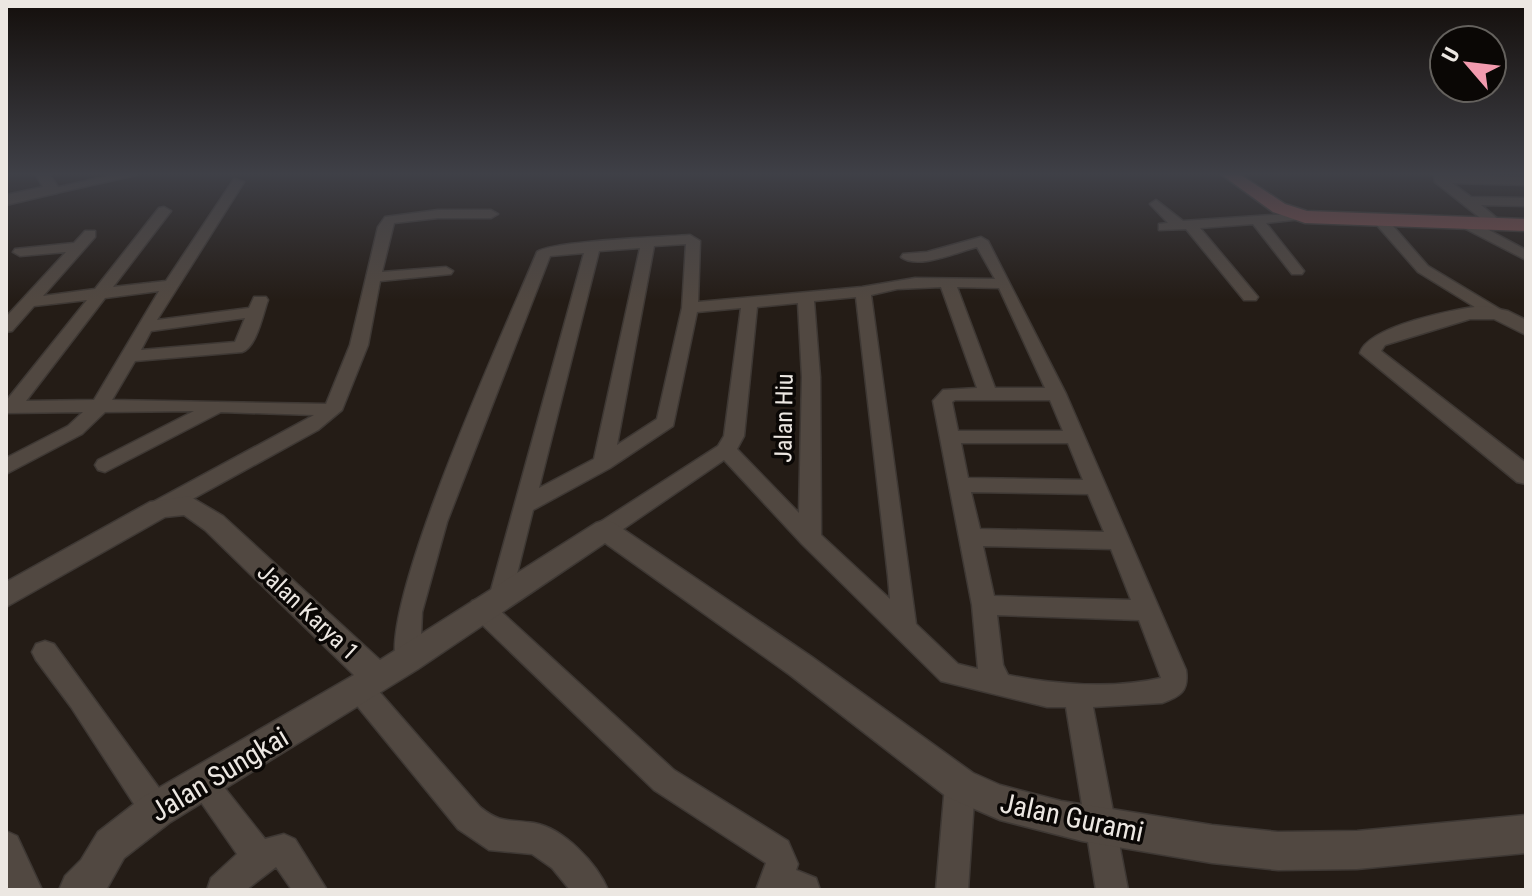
<svg xmlns="http://www.w3.org/2000/svg" width="1532" height="896" font-family="'Roboto Condensed',sans-serif">
<style>
.lines{fill:none;stroke-linecap:round;stroke-linejoin:round}
.minor-casing{stroke:#3e3834;stroke-width:3}
.tertiary-casing{stroke:#3e3834;stroke-width:3}
.secondary-casing{stroke:#3e3834;stroke-width:3}
.minor{fill:#514841;fill-rule:evenodd}
.tertiary{fill:#514841;fill-rule:evenodd}
.secondary{fill:#7f4e4d;fill-rule:evenodd}
.labels{text-anchor:middle;stroke-width:7;stroke-linejoin:round;paint-order:stroke}
.street-label{font-size:24px;fill:#ece7e2;stroke:#0a0705}
.near-street-label{font-size:28px;fill:#ece7e2;stroke:#0a0705}
</style>
<rect width="100%" height="100%" fill="#241c16"/>
<g class="lines">
<g class="minor-casing">
<path id="minor" d="M112,175H136L52,194L46,190Z
M1434,175L1526,177V185L1452,183L1471,197L1526,198V206L1481,205L1505,225L1493,228L1435,182Z
M234,179L244,182L157,320L249,308L254,297H266L268,300C263,313 257,347 242,352L135,361L112,400L326,404L350,345L378,227L385,217L438,210H491L498,214L491,218H438L394,223L382,272L446,267L453,271L451,274L380,281L368,345L342,410L318,430L167,513H151L148,508L151,503L314,415L221,412L105,472L98,470L95,465L98,460L194,411L105,412L82,434L6,474V458L68,426L83,412L6,413V401L87,300L34,306L12,331L6,332V317L66,252L20,256L13,252L15,249L74,243L85,231H95V237L43,296L95,289L159,208L164,207L171,211L113,287L166,281ZM159,291L94,400L26,401L105,298ZM245,318L235,342L141,350L151,331Z
M1156,200L1183,221L1302,213V219L1266,223L1304,271L1302,274H1292L1253,224L1200,228L1258,297L1256,300H1244L1186,229L1159,230V224L1168,223L1150,204Z
M1376,218H1386L1428,266L1503,311V317H1491L1418,272L1376,224Z
M1462,221H1472L1526,250V260L1462,227Z
M690,235L700,241L698,302L862,287L915,278L995,279L977,247C957,252 918,270 901,257L903,254L927,252L981,237L988,241L1066,394L1186,670C1189,691 1181,696 1162,703L1093,707L1128,890H1096L1066,707H1047L941,681L802,544L724,460L613,536H597L594,530L597,524L718,446L724,436L741,308L697,312L673,426L610,468L533,510L511,598L508,605L495,606L674,770L788,841L798,864L796,870L816,878L820,890H756L766,863L654,790L472,615L469,608L472,601L481,598L488,601L584,253L550,256L447,522L422,612L420,660L416,668L407,671L398,668C372,616 510,318 537,252C551,241 664,237 690,235ZM686,244L682,308L657,419L617,445L654,246ZM640,248L594,459L539,488L599,251ZM941,287L977,388L943,390L933,401L972,605L978,669L958,664L916,624L871,295L897,289ZM957,287L999,288L1045,388H995ZM856,297L888,576L890,599L821,535L820,377L814,301ZM798,303L802,377L799,513L737,449L744,436L757,307ZM955,400H1050L1063,431H958L952,402ZM961,443H1068L1083,480L968,478ZM971,492L1088,494L1104,532L980,529ZM983,546L1111,549L1131,600L994,596ZM997,615L1139,620L1161,678C1114,689 1055,685 1008,675L1003,665Z
M45,641L54,644L167,799L171,810L167,821L156,825L145,821L71,707L36,660L32,652L36,644Z
M359,676L369,680L480,807C501,824 509,819 534,823C563,828 597,863 608,890H570L552,868L532,854L489,850L458,829L349,696L346,688L349,680Z
M202,768L212,772L265,839L284,834L295,839L327,890H292L276,867L246,890H207L211,878L237,854L187,782L192,772Z
M960,771L971,775L975,785L968,890H936L945,785L949,775Z
M6,831L17,836L42,890H9L6,883Z"/>
</g>
<g class="tertiary-casing">
<path id="tertiary" d="M36,175H50L60,190L57,193L6,205V195L43,187Z
M1484,306L1508,311L1526,320V335L1494,319H1470L1385,345L1381,351L1526,463V484L1517,482L1360,353C1368,326 1457,308 1484,306Z
M189,496L223,516L380,660L596,523L605,520L614,523L812,657L973,773L1000,785L1061,801L1212,825L1278,832L1357,831L1526,815V853L1357,869L1278,870L1212,863L1082,841L1000,820L947,797L790,675L605,543L418,669L169,823L124,858L106,890H59L65,876L81,860L98,832L143,797L354,675L205,530L184,515L165,517L6,607V582L150,502Z"/>
</g>
<g class="secondary-casing">
<path id="secondary" d="M1222,175H1241L1285,204L1307,211L1526,219V231L1305,223L1273,212Z"/>
</g>
<use href="#minor" class="minor"/>
<use href="#tertiary" class="tertiary"/>
<use href="#secondary" class="secondary"/>
</g>
<linearGradient id="sky" x2="0" y2="1"><stop stop-color="#140f0c"/><stop offset="0.58" stop-color="#3f4047"/><stop offset="1" stop-color="#3f4047" stop-opacity="0"/></linearGradient>
<rect width="1532" height="300" fill="url(#sky)"/>
<g class="labels">
<g class="street-label">
<text transform="translate(784 418) rotate(-89)" y="8">Jalan Hiu</text>
<text transform="translate(308 612) rotate(43)" y="8">Jalan Karya 1</text>
</g>
<g class="near-street-label">
<text transform="translate(219 774) rotate(-31)" y="10">Jalan Sungkai</text>
<text transform="translate(1072 817) rotate(12)" y="10">Jalan Gurami</text>
</g>
</g>
<rect width="1532" height="896" fill="none" stroke="#ece7e2" stroke-width="16"/>
<g transform="translate(1468 64) rotate(298)"><circle r="38" fill="#0a0705" stroke="#64615d" stroke-width="2"/>
<path d="M0-6L14 30L0 20L-14 30Z" fill="#f29aae"/>
<text y="-12" font-size="22" font-weight="bold" text-anchor="middle" fill="#ece7e2">U</text>
</g>
</svg>
